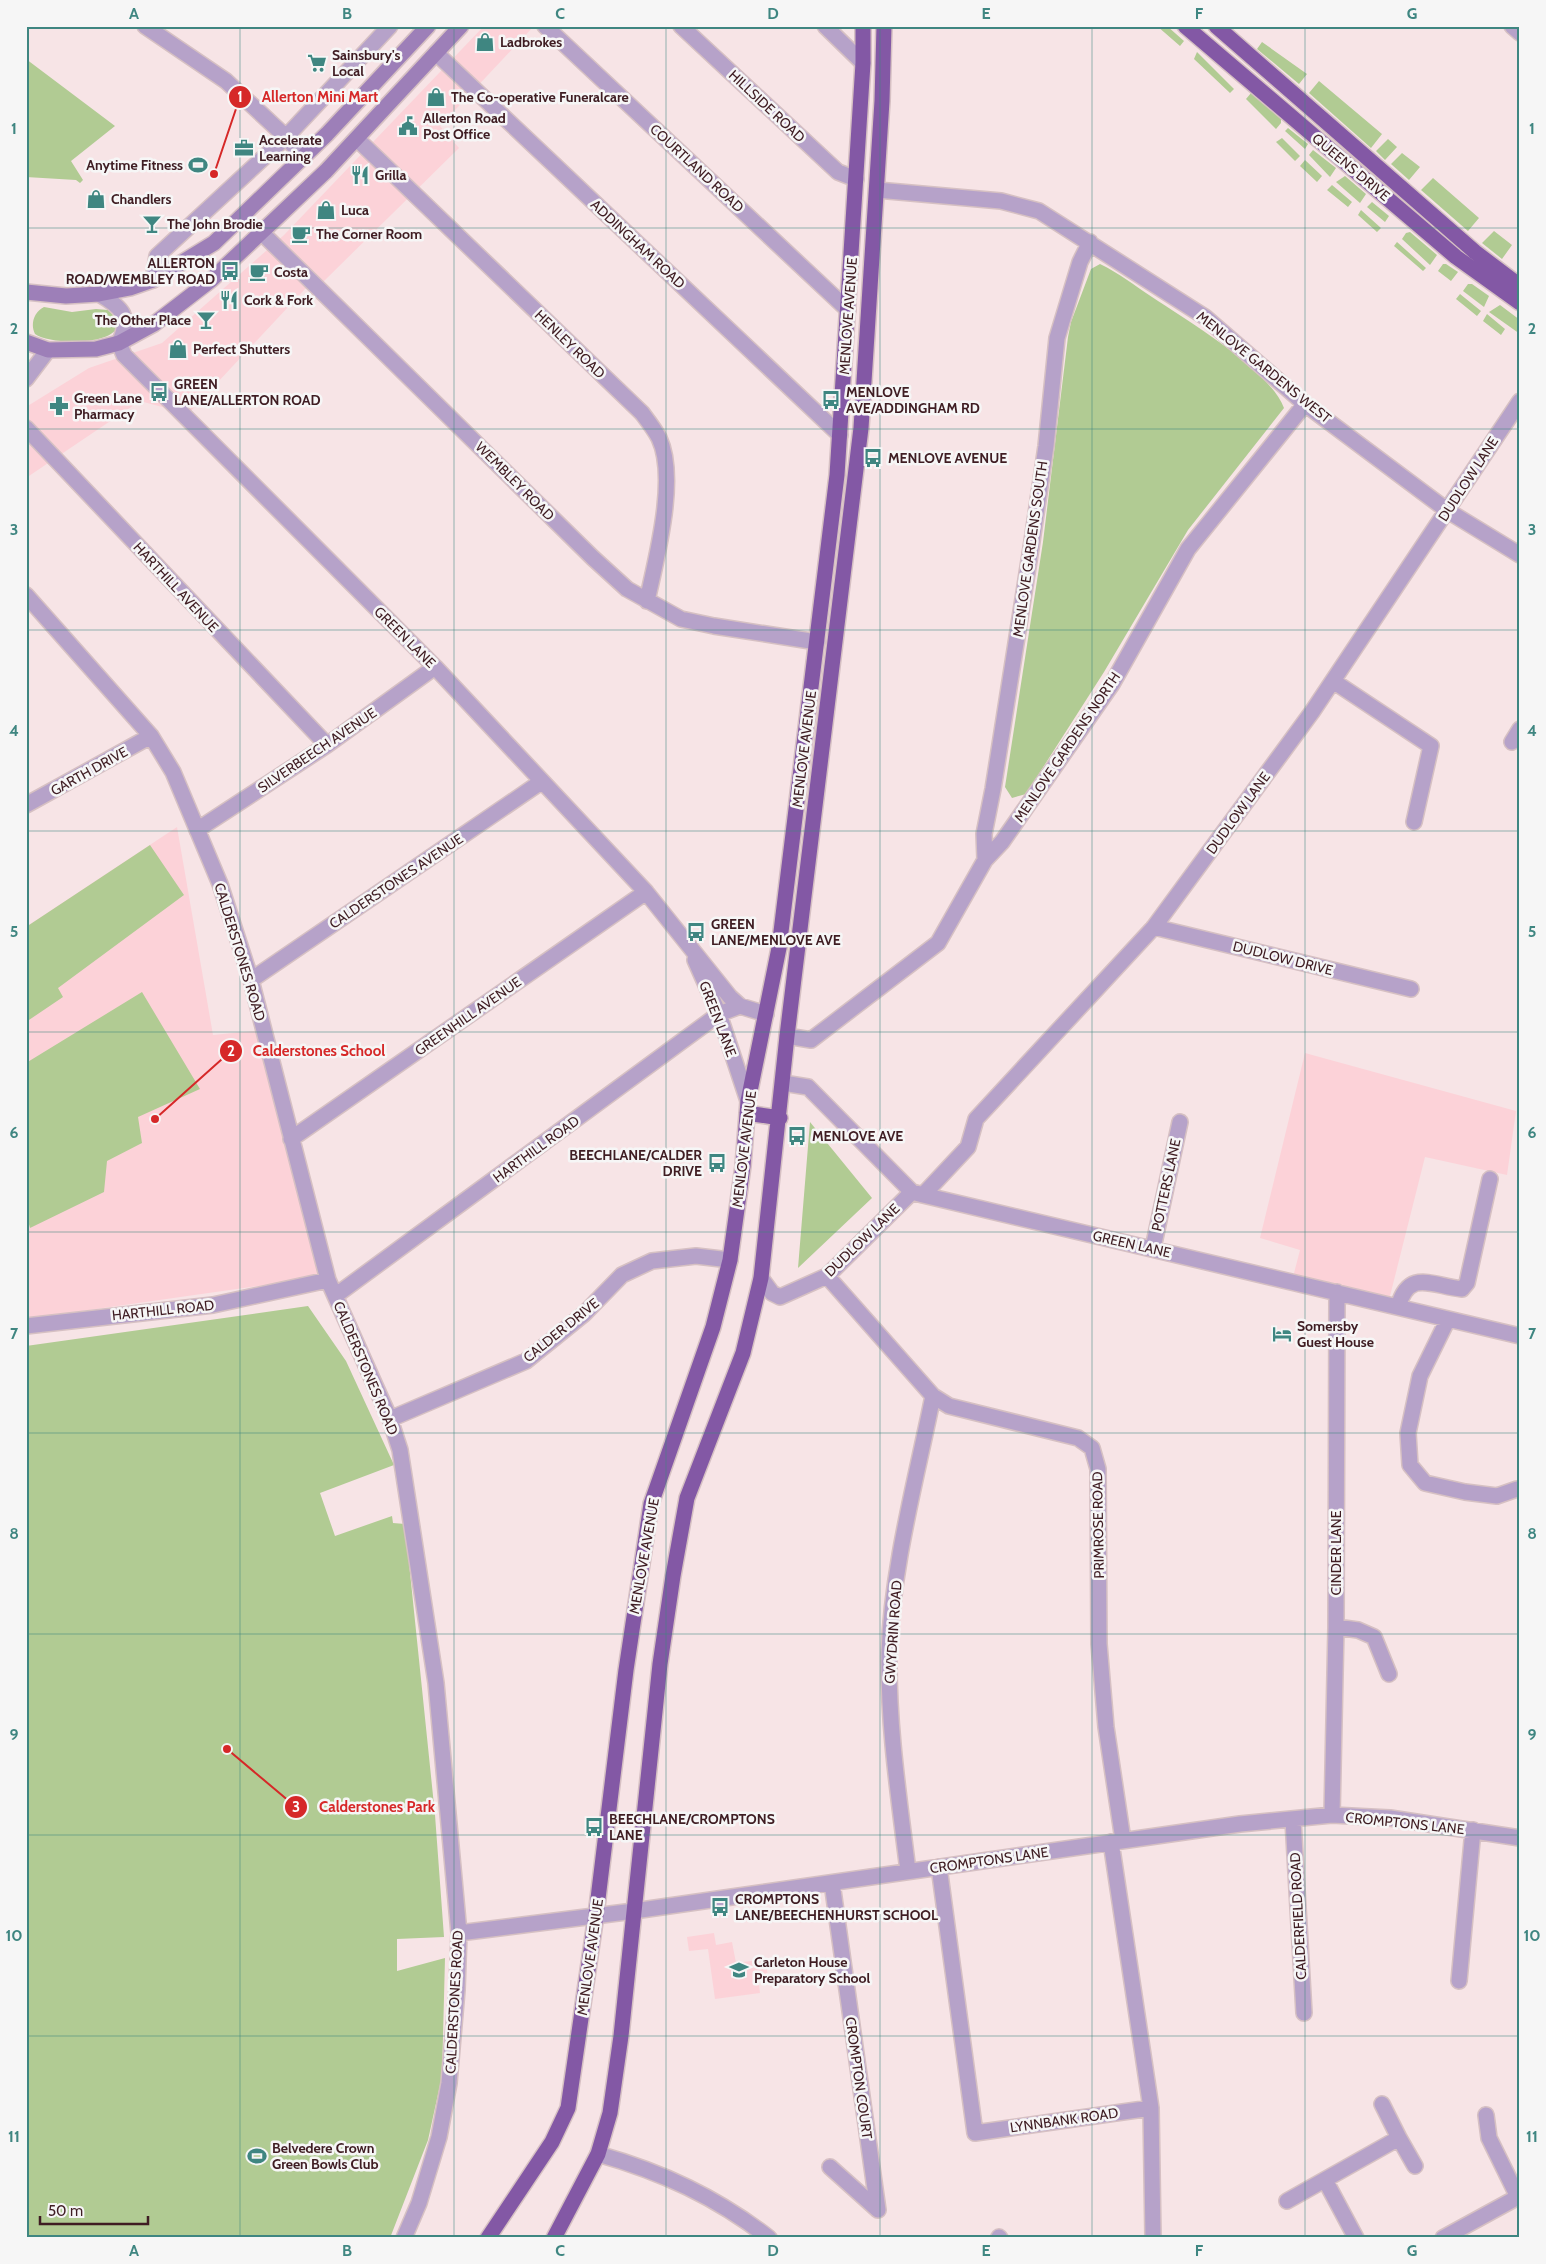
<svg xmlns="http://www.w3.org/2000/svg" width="1546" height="2264" font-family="Cabin,sans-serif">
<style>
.built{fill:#fcd2d8}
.green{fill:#b1cb93}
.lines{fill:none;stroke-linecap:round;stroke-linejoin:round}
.minor-casing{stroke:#d6c0c3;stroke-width:18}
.secondary-casing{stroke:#d6c0c3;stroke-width:18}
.trunk-casing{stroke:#d6c0c3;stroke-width:18}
.minor{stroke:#b6a2c9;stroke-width:15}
.secondary{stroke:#9d7fb8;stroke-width:15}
.trunk{stroke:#8358a5;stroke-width:15}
.grid{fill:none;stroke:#3f8681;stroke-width:1;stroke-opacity:0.55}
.labels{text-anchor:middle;stroke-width:5;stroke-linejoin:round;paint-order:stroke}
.poi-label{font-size:14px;font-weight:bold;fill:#3f1d23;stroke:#f6f6f6;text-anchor:start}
.street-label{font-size:14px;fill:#3f1d23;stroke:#f6f6f6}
.leader{fill:none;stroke:#d62828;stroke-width:2}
.callout-dot{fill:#d62828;stroke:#f6f6f6;stroke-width:2}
.mark-label{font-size:15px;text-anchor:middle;font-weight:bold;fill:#fff}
.callout-label{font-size:15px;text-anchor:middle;font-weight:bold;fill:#d62828;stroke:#f6f6f6;stroke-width:5;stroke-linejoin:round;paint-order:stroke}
.neatline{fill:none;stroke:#3f8681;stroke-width:2}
.grid-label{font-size:16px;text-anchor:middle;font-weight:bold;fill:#3f8681}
</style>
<rect width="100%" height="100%" fill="#f7e4e6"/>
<path class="built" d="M484,26H534L440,126L459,148L323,282L305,289L188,414L140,401L26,478V407L89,368L162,343L284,235Z
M177,827L213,1035L263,1030L322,1277L26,1319V927Z
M1305,1053L1516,1111L1507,1175L1425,1157L1388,1304L1292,1281L1300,1250L1260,1238Z
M714,1933L716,1945L732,1942L736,1963L765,1959L768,1976L758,1978L760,1993L715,1999L708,1949L689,1951L687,1937Z"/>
<path class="green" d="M1157,26H1167L1184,41L1180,46Z
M1262,42L1307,74L1299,84L1257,49Z
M1197,52L1234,89L1230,93L1194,59Z
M26,59L115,126L71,161L83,180L80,183L76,180L26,177Z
M1319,81L1382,134L1371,148L1309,93Z
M1251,93L1281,119V123L1276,129L1246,99Z
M1288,128L1308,144L1305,149L1285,131Z
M1282,138L1300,156L1295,161L1276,142Z
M1388,139L1397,147L1385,160L1376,151Z
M1313,150L1336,168L1330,177L1309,155Z
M1402,153L1420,167L1409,180L1391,164Z
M1305,160L1322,176L1317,182L1300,166Z
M1345,176L1366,194L1360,203L1336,182Z
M1433,178L1479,218L1468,231L1421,190Z
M1332,185L1352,202L1348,207L1327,190Z
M1372,202L1389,216L1385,222L1367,207Z
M1361,210L1381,228L1377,232L1358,215Z
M1494,231L1512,245L1502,259L1482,243Z
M1410,232L1437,255L1430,265L1402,239L1406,233Z
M1397,242L1426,268L1423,271L1394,246Z
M1100,264C1119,273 1135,286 1152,297C1188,321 1269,369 1284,408L1188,530L1104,672L1026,794L1012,798L1005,787L1043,542L1068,337L1071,322L1091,269Z
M1443,264H1446L1458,272L1451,281L1438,271Z
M1468,284H1472L1489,296L1484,307L1463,291Z
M1460,294L1481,311L1477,316L1456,299Z
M1500,305L1520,320V334L1489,312Z
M44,307L72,312L96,309L108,310C146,344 54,348 35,334C30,324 34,312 44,307Z
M1487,314L1505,329L1501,335L1483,321Z
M150,845L184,895L58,988L63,997L26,1022V927Z
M142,992L200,1089L138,1117L142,1143L107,1161L104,1192L30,1228L26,1213V1063Z
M810,1122L872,1198L798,1268Z
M308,1306L346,1361L394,1465L320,1493L335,1536L392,1516L393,1523L405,1524L435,1815L444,1937L397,1939V1971L445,1958L442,2076L428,2140L390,2238H26V1346Z"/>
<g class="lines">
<g class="minor-casing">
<path id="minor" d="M145,26L226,81L286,137L302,156
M545,26L848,310
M681,26L838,172L856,179
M825,26L863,63
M1512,26L1520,33
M436,53L840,435
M357,139L642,413C648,421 655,430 659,438C678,478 656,559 647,601
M877,190L1001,201L1039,211L1205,317L1305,404L1448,511L1520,555
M261,232L593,558L627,589L681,619L714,626L817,642
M153,280L157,256L286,137L390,26
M99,294C122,307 132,317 119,343L124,355L435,667L646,892L730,997L740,1006L766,1014
M26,379L48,350
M26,428L327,745
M26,595L151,736L173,772L220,884L251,980L328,1280L390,1419L400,1450L436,1683L459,1933L457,1990L449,2083L439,2137L419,2203L404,2238
M1333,681L1431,746L1414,822
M1512,742L1520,729
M26,805L151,736
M197,830L327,745L435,667
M985,860L984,834L993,789L1031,548L1046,446L1057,338L1080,262L1090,242
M1154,927L1411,989
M695,960L719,1014L748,1101
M251,980L541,782
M787,1036L811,1040L938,943L985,860L1002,842L1112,684L1188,549L1305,404
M783,1083L808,1087L912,1192L923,1195L1520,1336
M291,1139L646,892
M923,1195L968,1147L976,1119L1154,927L1312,712L1520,401
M1153,1248L1180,1122
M827,1276L933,1396L949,1406L1078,1438L1092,1448L1098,1469L1099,1644L1106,1727L1123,1840
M761,1278L772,1293L780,1297L827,1276L912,1192
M335,1296L719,1014L740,1006
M1398,1307C1409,1268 1432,1286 1462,1289L1467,1283L1490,1179
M1448,1319L1420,1376L1408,1433L1410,1465L1425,1483L1465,1492L1497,1496L1517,1489
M26,1326L213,1305L328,1280
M390,1419L526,1361L584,1314L622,1275L652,1261L696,1256L730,1260
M1336,1627L1358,1630L1374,1637L1389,1674
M1332,1815L1336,1627L1337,1292
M1293,1820L1304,2013
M1111,1842L1151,2108L1153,2238
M939,1867L975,2133L1151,2108
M908,1871C899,1798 888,1727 889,1653C892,1567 916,1480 933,1396
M459,1933L634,1911L1240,1824L1332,1815L1390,1818L1520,1838
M1459,1981L1473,1830
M1382,2104L1399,2138
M598,2154C662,2172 716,2197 769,2238
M830,2167L878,2210L832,1883
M1325,2180L1356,2238
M1287,2201L1399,2138L1415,2166
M999,2237L1000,2238
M1443,2238L1518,2197L1489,2138L1486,2115"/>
</g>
<g class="secondary-casing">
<path id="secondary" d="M26,292L66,296L99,294L130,288L153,280L214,243L327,134L428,26
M26,342L48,350L96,349L119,343L154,324L211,280L326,171L461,26"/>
</g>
<g class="trunk-casing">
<path id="trunk" d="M1185,26L1456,257L1520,303
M1216,26L1475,252L1520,286
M747,1113L780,1118
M488,2238L552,2142L568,2108L596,1915L626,1670L651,1504L713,1327L730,1260L743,1166L748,1101L779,948L837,475L863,63V26
M554,2238L598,2154L610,2113L621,2036L660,1664L673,1576L687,1498L743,1353L761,1278L787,1036L861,428L882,101L884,26"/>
</g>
<use href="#minor" class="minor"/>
<use href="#secondary" class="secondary"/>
<use href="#trunk" class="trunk"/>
</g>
<path class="grid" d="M240,26V2238M454,26V2238M666,26V2238M880,26V2238M1092,26V2238M1305,26V2238M26,228H1520M26,429H1520M26,630H1520M26,831H1520M26,1032H1520M26,1232H1520M26,1433H1520M26,1634H1520M26,1835H1520M26,2036H1520"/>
<defs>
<g id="shop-bare" transform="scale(1.5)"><path d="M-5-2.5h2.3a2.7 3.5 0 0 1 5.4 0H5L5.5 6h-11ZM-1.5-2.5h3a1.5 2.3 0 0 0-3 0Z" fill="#3f8681" stroke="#f6f6f6" stroke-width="2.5" paint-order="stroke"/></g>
<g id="supermarket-bare" transform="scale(1.5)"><path d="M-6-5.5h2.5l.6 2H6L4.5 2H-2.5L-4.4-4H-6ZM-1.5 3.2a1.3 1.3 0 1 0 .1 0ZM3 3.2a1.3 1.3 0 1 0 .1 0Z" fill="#3f8681" stroke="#f6f6f6" stroke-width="2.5" paint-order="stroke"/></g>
<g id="civic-bare" transform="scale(1.5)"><path d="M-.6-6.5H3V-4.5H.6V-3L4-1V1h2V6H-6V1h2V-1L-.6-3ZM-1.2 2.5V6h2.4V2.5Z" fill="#3f8681" stroke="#f6f6f6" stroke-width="2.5" paint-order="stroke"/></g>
<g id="office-bare" transform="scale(1.5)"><path d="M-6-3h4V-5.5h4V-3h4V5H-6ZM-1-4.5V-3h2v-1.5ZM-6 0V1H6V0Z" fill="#3f8681" stroke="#f6f6f6" stroke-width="2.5" paint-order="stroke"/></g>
<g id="stadium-bare" transform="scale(1.5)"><path d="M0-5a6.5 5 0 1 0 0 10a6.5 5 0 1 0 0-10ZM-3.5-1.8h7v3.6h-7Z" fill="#3f8681" stroke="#f6f6f6" stroke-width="2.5" paint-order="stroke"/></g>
<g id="restaurant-bare" transform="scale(1.5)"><path d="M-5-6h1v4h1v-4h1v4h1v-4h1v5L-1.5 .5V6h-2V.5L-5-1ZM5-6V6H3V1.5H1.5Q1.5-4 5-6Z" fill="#3f8681" stroke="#f6f6f6" stroke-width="2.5" paint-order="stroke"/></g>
<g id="bar-bare" transform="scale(1.5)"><path d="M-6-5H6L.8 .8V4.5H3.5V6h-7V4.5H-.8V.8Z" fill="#3f8681" stroke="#f6f6f6" stroke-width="2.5" paint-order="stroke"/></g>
<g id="cafe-bare" transform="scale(1.5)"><path d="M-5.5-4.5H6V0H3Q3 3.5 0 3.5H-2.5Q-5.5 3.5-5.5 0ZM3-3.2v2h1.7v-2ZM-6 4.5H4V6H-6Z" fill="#3f8681" stroke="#f6f6f6" stroke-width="2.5" paint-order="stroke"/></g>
<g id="bus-bare" transform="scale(1.5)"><path d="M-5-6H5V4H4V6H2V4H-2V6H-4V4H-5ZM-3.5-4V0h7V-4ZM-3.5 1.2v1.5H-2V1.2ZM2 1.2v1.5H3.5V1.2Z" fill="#3f8681" stroke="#f6f6f6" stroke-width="2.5" paint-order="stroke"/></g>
<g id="pharmacy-bare" transform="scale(1.5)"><path d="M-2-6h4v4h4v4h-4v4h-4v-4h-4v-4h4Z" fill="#3f8681" stroke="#f6f6f6" stroke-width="2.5" paint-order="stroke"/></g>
<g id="hotel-bare" transform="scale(1.5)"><path d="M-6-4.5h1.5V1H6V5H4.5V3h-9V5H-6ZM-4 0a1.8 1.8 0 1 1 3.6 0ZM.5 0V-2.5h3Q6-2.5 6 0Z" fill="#3f8681" stroke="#f6f6f6" stroke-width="2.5" paint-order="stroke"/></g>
<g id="school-bare" transform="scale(1.5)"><path d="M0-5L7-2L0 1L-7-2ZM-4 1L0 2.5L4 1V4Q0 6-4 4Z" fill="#3f8681" stroke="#f6f6f6" stroke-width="2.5" paint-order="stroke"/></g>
</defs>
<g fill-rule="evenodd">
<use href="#shop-bare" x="485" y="42"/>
<use href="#supermarket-bare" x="317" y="63"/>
<use href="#shop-bare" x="436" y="97"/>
<use href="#civic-bare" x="408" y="126"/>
<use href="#office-bare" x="244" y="148"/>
<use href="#stadium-bare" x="198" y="165"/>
<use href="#restaurant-bare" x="360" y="175"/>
<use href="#shop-bare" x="96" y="199"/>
<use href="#shop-bare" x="326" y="210"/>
<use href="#bar-bare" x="152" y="224"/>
<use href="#cafe-bare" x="301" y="234"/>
<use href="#bus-bare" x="230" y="271"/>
<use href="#cafe-bare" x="259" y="272"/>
<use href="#restaurant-bare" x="229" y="300"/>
<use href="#bar-bare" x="206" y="320"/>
<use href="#shop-bare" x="178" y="349"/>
<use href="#bus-bare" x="159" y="392"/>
<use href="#bus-bare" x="831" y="400"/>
<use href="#pharmacy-bare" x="59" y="406"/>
<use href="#bus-bare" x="873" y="458"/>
<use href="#bus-bare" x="696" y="932"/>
<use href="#bus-bare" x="797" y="1136"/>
<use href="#bus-bare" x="717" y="1163"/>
<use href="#hotel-bare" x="1282" y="1334"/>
<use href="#bus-bare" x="594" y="1827"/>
<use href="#bus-bare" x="720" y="1907"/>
<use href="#school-bare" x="739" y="1970"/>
<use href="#stadium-bare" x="257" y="2156"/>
</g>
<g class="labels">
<g class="poi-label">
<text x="500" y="47">Ladbrokes</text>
<text x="332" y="60">Sainsbury's<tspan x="332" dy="16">Local</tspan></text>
<text x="451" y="102">The Co-operative Funeralcare</text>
<text x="423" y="123">Allerton Road<tspan x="423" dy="16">Post Office</tspan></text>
<text x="259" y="145">Accelerate<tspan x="259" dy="16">Learning</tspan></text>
<text x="183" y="170" text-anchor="end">Anytime Fitness</text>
<text x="375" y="180">Grilla</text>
<text x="111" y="204">Chandlers</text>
<text x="341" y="215">Luca</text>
<text x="167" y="229">The John Brodie</text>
<text x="316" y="239">The Corner Room</text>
<text x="215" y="268" text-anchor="end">ALLERTON<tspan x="215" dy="16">ROAD/WEMBLEY ROAD</tspan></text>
<text x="274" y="277">Costa</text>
<text x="244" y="305">Cork &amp; Fork</text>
<text x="191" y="325" text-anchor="end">The Other Place</text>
<text x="193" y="354">Perfect Shutters</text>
<text x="174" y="389">GREEN<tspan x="174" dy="16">LANE/ALLERTON ROAD</tspan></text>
<text x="846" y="397">MENLOVE<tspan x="846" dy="16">AVE/ADDINGHAM RD</tspan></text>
<text x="74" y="403">Green Lane<tspan x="74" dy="16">Pharmacy</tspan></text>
<text x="888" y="463">MENLOVE AVENUE</text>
<text x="711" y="929">GREEN<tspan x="711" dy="16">LANE/MENLOVE AVE</tspan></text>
<text x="812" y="1141">MENLOVE AVE</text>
<text x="702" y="1160" text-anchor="end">BEECHLANE/CALDER<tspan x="702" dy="16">DRIVE</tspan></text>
<text x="1297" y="1331">Somersby<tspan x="1297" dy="16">Guest House</tspan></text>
<text x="609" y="1824">BEECHLANE/CROMPTONS<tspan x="609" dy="16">LANE</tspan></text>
<text x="735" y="1904">CROMPTONS<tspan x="735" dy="16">LANE/BEECHENHURST SCHOOL</tspan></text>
<text x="754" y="1967">Carleton House<tspan x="754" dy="16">Preparatory School</tspan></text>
<text x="272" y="2153">Belvedere Crown<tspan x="272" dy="16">Green Bowls Club</tspan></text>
</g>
<g class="street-label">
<text transform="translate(767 106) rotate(43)" y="5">HILLSIDE ROAD</text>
<text transform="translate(1351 167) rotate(40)" y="5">QUEENS DRIVE</text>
<text transform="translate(697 168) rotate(43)" y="5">COURTLAND ROAD</text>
<text transform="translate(638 244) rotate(43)" y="5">ADDINGHAM ROAD</text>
<text transform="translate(848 316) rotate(-86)" y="5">MENLOVE AVENUE</text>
<text transform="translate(570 344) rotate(44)" y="5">HENLEY ROAD</text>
<text transform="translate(1264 367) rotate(39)" y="5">MENLOVE GARDENS WEST</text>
<text transform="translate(1468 479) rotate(-57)" y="5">DUDLOW LANE</text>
<text transform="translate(515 481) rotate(45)" y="5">WEMBLEY ROAD</text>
<text transform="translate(1030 549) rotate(-82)" y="5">MENLOVE GARDENS SOUTH</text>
<text transform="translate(176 587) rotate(47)" y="5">HARTHILL AVENUE</text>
<text transform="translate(405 637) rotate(45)" y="5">GREEN LANE</text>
<text transform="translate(1067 747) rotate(-56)" y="5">MENLOVE GARDENS NORTH</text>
<text transform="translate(804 749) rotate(-83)" y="5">MENLOVE AVENUE</text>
<text transform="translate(317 750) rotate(-34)" y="5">SILVERBEECH AVENUE</text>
<text transform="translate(89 771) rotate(-29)" y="5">GARTH DRIVE</text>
<text transform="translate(1238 813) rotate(-54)" y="5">DUDLOW LANE</text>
<text transform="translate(396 881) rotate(-34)" y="5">CALDERSTONES AVENUE</text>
<text transform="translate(240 952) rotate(73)" y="5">CALDERSTONES ROAD</text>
<text transform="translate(1283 958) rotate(14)" y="5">DUDLOW DRIVE</text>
<text transform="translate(468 1016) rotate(-35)" y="5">GREENHILL AVENUE</text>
<text transform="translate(718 1019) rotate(69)" y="5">GREEN LANE</text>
<text transform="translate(536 1149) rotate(-36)" y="5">HARTHILL ROAD</text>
<text transform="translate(744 1149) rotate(-83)" y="5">MENLOVE AVENUE</text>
<text transform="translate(1166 1185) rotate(-78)" y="5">POTTERS LANE</text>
<text transform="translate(862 1240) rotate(-44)" y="5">DUDLOW LANE</text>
<text transform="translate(1132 1244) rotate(13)" y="5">GREEN LANE</text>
<text transform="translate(163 1310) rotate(-6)" y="5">HARTHILL ROAD</text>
<text transform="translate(561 1330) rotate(-39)" y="5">CALDER DRIVE</text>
<text transform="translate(366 1368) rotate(67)" y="5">CALDERSTONES ROAD</text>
<text transform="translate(1098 1525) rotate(-91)" y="5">PRIMROSE ROAD</text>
<text transform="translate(1336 1553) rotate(-90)" y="5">CINDER LANE</text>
<text transform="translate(644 1556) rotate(-80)" y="5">MENLOVE AVENUE</text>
<text transform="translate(893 1632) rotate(-86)" y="5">GWYDRIN ROAD</text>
<text transform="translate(1405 1823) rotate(6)" y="5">CROMPTONS LANE</text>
<text transform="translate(989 1860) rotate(-8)" y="5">CROMPTONS LANE</text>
<text transform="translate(1298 1916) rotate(-93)" y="5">CALDERFIELD ROAD</text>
<text transform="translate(590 1957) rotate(-82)" y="5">MENLOVE AVENUE</text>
<text transform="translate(454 2002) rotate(-87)" y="5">CALDERSTONES ROAD</text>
<text transform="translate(859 2078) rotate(82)" y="5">CROMPTON COURT</text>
<text transform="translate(1064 2120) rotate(-8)" y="5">LYNNBANK ROAD</text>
</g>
</g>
<path class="leader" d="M214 174L240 97M155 1119L231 1051M227 1749L296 1807"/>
<g class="callout-dot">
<circle cx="214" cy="174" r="5"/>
<circle cx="155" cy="1119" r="5"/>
<circle cx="227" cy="1749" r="5"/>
<circle cx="240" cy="97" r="12"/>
<circle cx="231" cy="1051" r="12"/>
<circle cx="296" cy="1807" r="12"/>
</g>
<g class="mark-label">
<text x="240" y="102">1</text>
<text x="231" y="1056">2</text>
<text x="296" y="1812">3</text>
</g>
<g class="callout-label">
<text x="320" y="102">Allerton Mini Mart</text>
<text x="319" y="1056">Calderstones School</text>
<text x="377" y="1812">Calderstones Park</text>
</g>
<rect width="1546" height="2264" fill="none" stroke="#f6f6f6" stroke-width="55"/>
<path d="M40 2216v8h108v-8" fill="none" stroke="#3f1d23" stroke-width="2.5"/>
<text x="48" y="2216" font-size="15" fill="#3f1d23" stroke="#f6f6f6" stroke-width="4" paint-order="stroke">50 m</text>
<rect x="28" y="28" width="1490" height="2208" class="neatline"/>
<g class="grid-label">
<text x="134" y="19">A</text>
<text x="347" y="19">B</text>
<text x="560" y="19">C</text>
<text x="773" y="19">D</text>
<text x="986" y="19">E</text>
<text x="1199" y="19">F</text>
<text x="1412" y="19">G</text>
<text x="14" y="134">1</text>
<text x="1532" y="134">1</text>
<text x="14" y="334">2</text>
<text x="1532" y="334">2</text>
<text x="14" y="535">3</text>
<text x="1532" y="535">3</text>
<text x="14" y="736">4</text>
<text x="1532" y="736">4</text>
<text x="14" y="937">5</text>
<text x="1532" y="937">5</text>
<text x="14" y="1138">6</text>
<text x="1532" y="1138">6</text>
<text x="14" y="1339">7</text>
<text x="1532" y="1339">7</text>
<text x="14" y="1539">8</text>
<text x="1532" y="1539">8</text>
<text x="14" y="1740">9</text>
<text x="1532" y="1740">9</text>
<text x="14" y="1941">10</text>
<text x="1532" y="1941">10</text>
<text x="14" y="2142">11</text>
<text x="1532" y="2142">11</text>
<text x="134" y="2256">A</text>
<text x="347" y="2256">B</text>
<text x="560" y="2256">C</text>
<text x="773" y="2256">D</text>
<text x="986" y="2256">E</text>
<text x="1199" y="2256">F</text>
<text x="1412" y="2256">G</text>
</g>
</svg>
